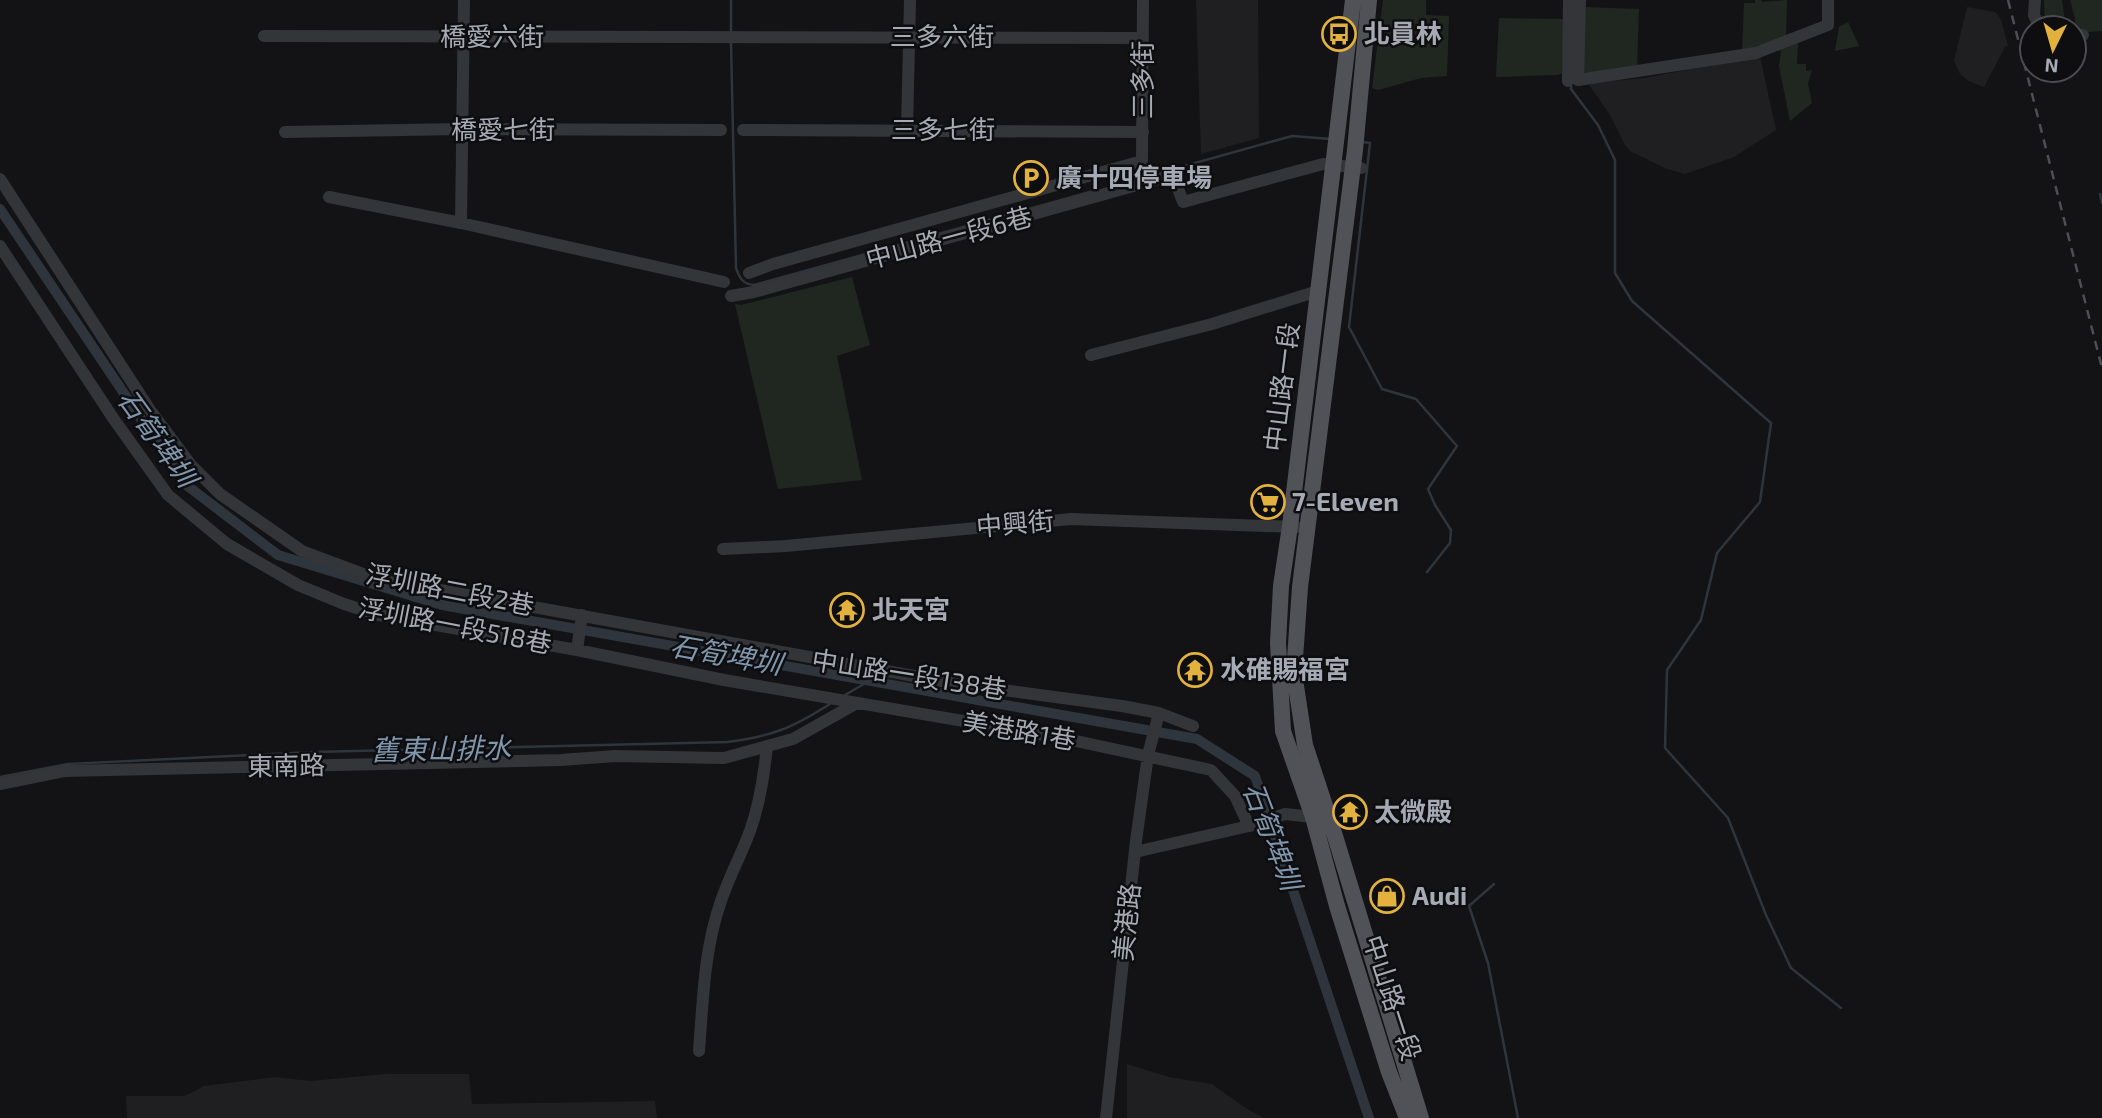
<svg xmlns="http://www.w3.org/2000/svg" width="2102" height="1118" font-family="'Exo 2','Noto Sans TC',sans-serif">
<style>
.built{fill:#1f1f21}
.green{fill:#202721}
.lines{fill:none;stroke-linecap:round;stroke-linejoin:round}
.stream{stroke:#2e353c;stroke-width:2.5}
.canal{stroke:#2e353c;stroke-width:10}
.minor{stroke:#343539;stroke-width:12}
.major{stroke:#515258;stroke-width:16}
.rail{stroke:#4e4f54;stroke-width:2.5;stroke-dasharray:9 7;stroke-linecap:butt}
.labels{text-anchor:middle;stroke-width:5;stroke-linejoin:round;paint-order:stroke}
.poi-label{font-size:26px;font-weight:bold;fill:#a6aab4;stroke:#0e0e10;text-anchor:start}
.street-label{font-size:26px;fill:#a6aab4;stroke:#0e0e10}
.water-label{font-size:28px;font-style:italic;fill:#7f96ac;stroke:#0e0e10}
</style>
<rect width="100%" height="100%" fill="#131315"/>
<path class="built" d="M1196,0H1258L1259,138L1201,154Z
M1967,7L1995,12L2001,19L2008,46L2005,47L1984,87L1968,81L1960,74L1954,61Z
M1760,56L1776,130L1734,157L1685,174L1667,169L1630,151L1625,145L1610,115L1589,85L1591,83L1644,78Z
M1127,1064L1169,1077L1212,1084L1244,1107L1264,1118H1127Z
M385,1074H469L472,1104L655,1101L657,1118H127L126,1096H185L204,1086L275,1077L310,1081Z"/>
<path class="green" d="M1383,0H1426V15L1449,16L1447,76L1421,78L1378,90L1372,88Z
M1755,0H1761L1762,2L1787,0L1786,37L1742,52L1744,3H1755Z
M2044,0H2062L2066,28H2045Z
M2070,0H2102V31L2074,33L2075,19Z
M1582,7L1639,9L1637,69L1585,73L1580,68Z
M1499,18L1565,19L1562,73L1558,75L1496,77Z
M1848,22L1859,46L1835,51L1839,27Z
M1798,43L1797,64H1806V71L1812,70L1808,83L1812,103L1790,121L1779,66L1781,50Z
M852,277L870,345L837,356L862,480L778,489L735,304L741,305Z"/>
<g class="lines">
<path class="stream" d="M731,0V32
M731,42L736,268C740,279 743,284 754,285L1097,190
M1571,84V89L1598,125L1615,160V273L1632,301L1771,423L1760,502L1717,553L1701,620L1667,670L1665,748L1728,818L1766,915L1791,968L1841,1008
M1362,142L1370,143L1349,327L1382,389L1416,399L1457,446L1428,489L1435,505L1451,530L1450,543L1427,572
M1170,170L1292,136L1331,139
M2100,194L2102,203
M845,695L869,681
M0,777L68,764L313,752L728,742C773,736 792,728 830,704
M1494,884L1469,906L1488,963L1518,1118"/>
<path class="canal" d="M0,209L185,484L278,555L442,605L1197,739L1255,776L1369,1118"/>
<path class="minor" d="M1580,0L1578,80L1756,53L1828,25V0
M2035,0L2034,15L2040,28
M2074,35H2083
M264,36L1143,38
M1568,81L1569,0
M743,130L1143,132
M907,130L910,0
M285,132L461,129L721,130
M0,179L150,410L191,465L220,494L302,551L374,578L958,684L1122,706L1159,713L1193,726
M329,197L461,223L724,282
M461,223L464,0
M0,246L113,418L168,495L227,544L298,585L344,604L379,615L577,650L724,680L1062,738L1211,770L1235,796L1249,826
M749,273L773,264L1142,161L1143,0
M731,296L754,292L1173,175L1183,202L1323,164L1361,168
M1091,355L1212,324L1318,291
M723,549L786,546L1071,519L1296,527
M577,650L582,615
M0,784L64,771L561,760L615,756L724,758L793,739L857,703
M1135,852L1249,826L1285,814L1313,817L1319,822
M699,1051C703,1000 704,949 721,901C729,877 741,855 750,831C760,803 764,776 767,746
M1106,1118L1136,841L1148,755L1159,713"/>
<path class="major" d="M1353,0L1290,526L1281,586L1278,643L1283,731L1313,817L1337,906L1389,1072L1407,1118
M1369,0L1355,150L1300,587L1294,673L1305,745L1335,836L1421,1118"/>
<path class="rail" d="M2008,0L2102,368"/>
</g>
<defs>
<g id="bus-ring" transform="scale(1.75)"><circle r="9.5" fill="#0e0e10" stroke="#e2b13e" stroke-width="1.5"/><path d="M-5-6H5V4H4V6H2V4H-2V6H-4V4H-5ZM-3.5-4V0h7V-4ZM-3.5 1.2v1.5H-2V1.2ZM2 1.2v1.5H3.5V1.2Z" fill="#e2b13e"/></g>
<g id="parking-ring" transform="scale(1.75)"><circle r="9.5" fill="#0e0e10" stroke="#e2b13e" stroke-width="1.5"/><path d="M-3.5-5.5H1a3.5 3.5 0 0 1 0 7H-1V5.5H-3.5ZM-1-3.4V-.6H.8a1.4 1.4 0 0 0 0-2.8Z" fill="#e2b13e"/></g>
<g id="supermarket-ring" transform="scale(1.75)"><circle r="9.5" fill="#0e0e10" stroke="#e2b13e" stroke-width="1.5"/><path d="M-6-5.5h2.5l.6 2H6L4.5 2H-2.5L-4.4-4H-6ZM-1.5 3.2a1.3 1.3 0 1 0 .1 0ZM3 3.2a1.3 1.3 0 1 0 .1 0Z" fill="#e2b13e"/></g>
<g id="temple-ring" transform="scale(1.75)"><circle r="9.5" fill="#0e0e10" stroke="#e2b13e" stroke-width="1.5"/><path d="M0-6L5-2H3V0L6.5 2.5H4V6H1.5V3h-3V6H-4V2.5H-6.5L-3 0V-2H-5Z" fill="#e2b13e"/></g>
<g id="shop-ring" transform="scale(1.75)"><circle r="9.5" fill="#0e0e10" stroke="#e2b13e" stroke-width="1.5"/><path d="M-5-2.5h2.3a2.7 3.5 0 0 1 5.4 0H5L5.5 6h-11ZM-1.5-2.5h3a1.5 2.3 0 0 0-3 0Z" fill="#e2b13e"/></g>
</defs>
<g fill-rule="evenodd">
<use href="#bus-ring" x="1339" y="34"/>
<use href="#parking-ring" x="1031" y="178"/>
<use href="#supermarket-ring" x="1268" y="502"/>
<use href="#temple-ring" x="847" y="610"/>
<use href="#temple-ring" x="1195" y="670"/>
<use href="#temple-ring" x="1350" y="812"/>
<use href="#shop-ring" x="1387" y="896"/>
</g>
<g class="labels">
<g class="poi-label">
<text x="1364" y="43">北員林</text>
<text x="1056" y="187">廣十四停車場</text>
<text x="1292" y="511">7-Eleven</text>
<text x="872" y="619">北天宮</text>
<text x="1220" y="679">水碓賜福宮</text>
<text x="1374" y="821">太微殿</text>
<text x="1412" y="905">Audi</text>
</g>
<g class="street-label">
<text x="492" y="46">橋愛六街</text>
<text x="942" y="46">三多六街</text>
<text transform="translate(1143 80) rotate(-90)" y="9">三多街</text>
<text x="503" y="139">橋愛七街</text>
<text x="943" y="139">三多七街</text>
<text transform="translate(949 238) rotate(-15)" y="9">中山路一段6巷</text>
<text transform="translate(1282 387) rotate(-83)" y="9">中山路一段</text>
<text transform="translate(1015 524) rotate(-5)" y="9">中興街</text>
<text transform="translate(450 590) rotate(11)" y="9">浮圳路二段2巷</text>
<text transform="translate(455 626) rotate(11)" y="9">浮圳路一段518巷</text>
<text transform="translate(909 675) rotate(9)" y="9">中山路一段138巷</text>
<text transform="translate(1019 731) rotate(10)" y="9">美港路1巷</text>
<text transform="translate(286 766) rotate(-1)" y="9">東南路</text>
<text transform="translate(1127 922) rotate(-84)" y="9">美港路</text>
<text transform="translate(1392 998) rotate(72)" y="9">中山路一段</text>
</g>
<g class="water-label">
<text transform="translate(157 438) rotate(54)" y="10">石筍埤圳</text>
<text transform="translate(726 655) rotate(10)" y="10">石筍埤圳</text>
<text transform="translate(441 749) rotate(-1)" y="10">舊東山排水</text>
<text transform="translate(1272 836) rotate(69)" y="10">石筍埤圳</text>
</g>
</g>
<g transform="translate(2053 49) rotate(185)"><circle r="33" fill="#0e0e10" stroke="#4b4c52" stroke-width="2"/>
<path d="M0-5L12 26L0 18L-12 26Z" fill="#e2b13e"/>
<text y="-10" font-size="19" font-weight="bold" text-anchor="middle" fill="#a6aab4">N</text>
</g>
</svg>
